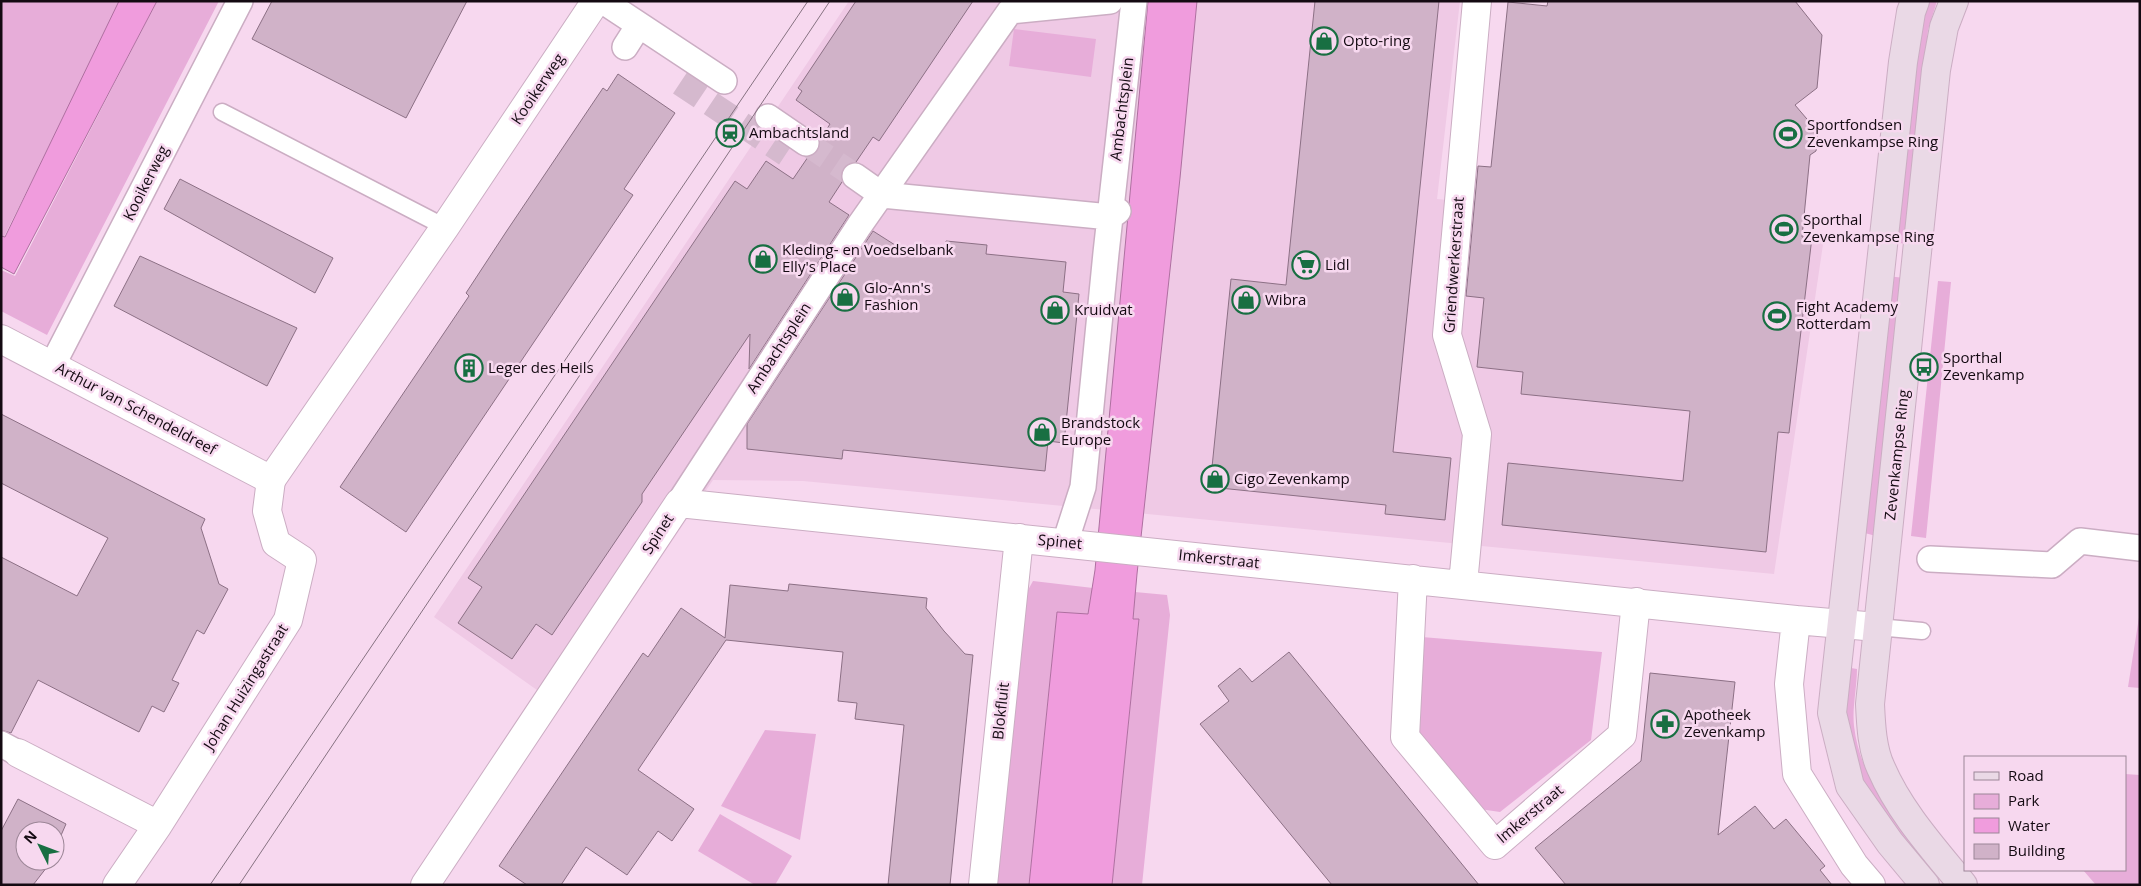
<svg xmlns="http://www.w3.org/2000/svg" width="2141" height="886" font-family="'Open Sans',sans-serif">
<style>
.built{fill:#efc9e5}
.green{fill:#e7add9}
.water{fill:#f09cdd;stroke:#ae70a0}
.building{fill:#d0b2c8;stroke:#8c7085}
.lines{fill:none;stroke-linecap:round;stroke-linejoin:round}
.pedestrian-tunnel{stroke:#d5b9ce;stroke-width:25;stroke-dasharray:25 12;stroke-linecap:butt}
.service-casing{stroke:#cbadc3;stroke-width:19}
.pedestrian-casing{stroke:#cbadc3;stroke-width:28}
.minor-casing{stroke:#cbadc3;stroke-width:30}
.tertiary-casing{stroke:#cbadc3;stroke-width:30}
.secondary-casing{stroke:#cbadc3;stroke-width:30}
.service{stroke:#fff;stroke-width:16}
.pedestrian{stroke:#fff;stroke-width:25}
.minor{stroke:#fff;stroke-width:28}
.tertiary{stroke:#fff;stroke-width:28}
.secondary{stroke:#ead9e6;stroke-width:28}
.tram{stroke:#867281;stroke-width:1}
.labels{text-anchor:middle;stroke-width:5;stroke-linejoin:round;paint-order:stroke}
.poi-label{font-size:15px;fill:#140a12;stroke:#f7d8ef;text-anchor:start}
.street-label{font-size:15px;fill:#140a12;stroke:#f7d8ef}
</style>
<rect width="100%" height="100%" fill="#f7d8ef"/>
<path class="built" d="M849,1H1460L1437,199L1824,238L1774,574L803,481L713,480L561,707L434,617Z"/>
<path class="green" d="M1,1H121L4,237L1,236Z
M157,1H219L47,335L1,311V270L15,276Z
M1923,1H1937L1928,30L1908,244L1891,242Z
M1014,29L1096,39L1091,77L1009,66Z
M1888,276L1904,278L1876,536L1861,532Z
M1938,281L1951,282L1926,538L1911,536Z
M1033,581L1093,588L1088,615L1057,612L1029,885H993L1022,601Z
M1135,592L1167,595L1170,615L1142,885H1112L1139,620L1133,619Z
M2140,611V688L2128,687Z
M1422,637L1602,652L1591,740L1500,812L1473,808L1411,730Z
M1851,668L1857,669C1857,687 1852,708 1854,726C1861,786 1905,830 1942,875L1935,880L1879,808L1863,782L1846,718Z
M765,730L816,734L800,840L721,806Z
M2125,774L2140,775V885H2096L2083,870H2125Z
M720,814L792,856L775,885H755L698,851Z"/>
<path class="water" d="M119,1H157L14,274L1,267V236L5,237Z
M1148,1H1197L1180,178L1137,574L1133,619H1139L1112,885H1029L1057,612L1088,614L1095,570Z"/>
<path class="building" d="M272,1H467L406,118L252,39Z
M856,1H973L879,141L873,137L856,162L849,163L843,168L841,175L842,182L829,202L849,215L749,369L750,334L642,494V502L552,635L536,624L512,659L458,623L482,587L468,578L735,181L747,189L766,161L793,179L808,157L818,151L820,140L830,124L796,100L802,91L798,88Z
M1315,1H1439L1393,452L1451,458L1445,520L1385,514L1386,505L1210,487L1231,279L1286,285Z
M1548,1H1795L1822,35L1817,88L1795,105L1818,132L1816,151L1810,155L1802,237H1812L1789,433L1778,432L1766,552L1502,525L1508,463L1683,481L1690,411L1521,394L1523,372L1477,367L1484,298L1466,296L1478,166L1491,167L1508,2L1547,6Z
M618,74L675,113L624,189L633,195L406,532L340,487L469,296L466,293L506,232L603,88L607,91Z
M180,179L333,258L315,293L164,209Z
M873,231L895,245L946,250V241L987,245L986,254L1066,262L1063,292L1079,294L1064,443L1048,441L1045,471L843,450L842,459L747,449V424Z
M140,256L297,328L267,386L114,306Z
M1,414L205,519L201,528L219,584L228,589L204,634L197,630L172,680L179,683L164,712L152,706L139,732L38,680L11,733L1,730V557L77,596L108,538L1,483Z
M789,584L927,598L926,608L944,631L965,654L973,655L950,885H888L904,725L855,719L857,703L838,701L843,652L726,640L638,770L694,809L672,841L658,831L627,875L586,847L561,885H527L499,866L643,653L648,657L681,608L725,638L730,585L788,591Z
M1289,652L1308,675L1479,885H1332L1200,724L1229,701L1218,686L1240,668L1252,682Z
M1650,673L1735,682L1718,835L1755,806L1774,829L1786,819L1825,866L1820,870L1832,885H1566L1535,848L1641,761Z
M18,799L66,824L55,849V831H25V861H50L47,867L33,885H1V831Z"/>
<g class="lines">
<path class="pedestrian-tunnel" d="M680,83L786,154
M806,143L855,176"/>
<g class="service-casing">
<path id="service" d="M222,112L445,227
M1877,627L1922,631"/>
</g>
<g class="pedestrian-casing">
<path id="pedestrian" d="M603,1L724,81
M625,47L639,25
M768,117L806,143
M855,176L882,195L1110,217L1118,211
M52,366L240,1
M679,503L859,226L1010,11L1110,1
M1065,543L1083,487L1106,253L1134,1
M1930,559L2052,565L2080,541L2140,548
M1,744L18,753"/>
</g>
<g class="minor-casing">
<path id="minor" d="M1413,579L1405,737L1495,845L1622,735L1636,602
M1463,584L1477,434L1447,335L1477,1
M1796,620L1789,684L1797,774L1854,865L1871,885
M18,753L158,825
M117,885L158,825L288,620L302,560L276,543L267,511L271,480
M425,885L679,503L1796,620L1877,627
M983,885L1019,538"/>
</g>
<g class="tertiary-casing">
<path id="tertiary" d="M1,339L271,480L445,227L596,1"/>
</g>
<g class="secondary-casing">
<path id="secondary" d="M1915,1L1911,12L1903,62L1832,713L1850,786L1890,843L1925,885
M1954,1L1944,27L1936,70L1870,704C1871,725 1872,749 1881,768C1900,812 1933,848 1963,885"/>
</g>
<use href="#service" class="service"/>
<use href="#pedestrian" class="pedestrian"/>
<use href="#minor" class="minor"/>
<use href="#tertiary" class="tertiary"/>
<use href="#secondary" class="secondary"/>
<path class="tram" d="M210,885L808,1
M239,885L830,1"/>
</g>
<defs>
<g id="shop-ring" transform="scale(1.4375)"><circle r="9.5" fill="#f7d8ef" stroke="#186f42" stroke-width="1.5"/><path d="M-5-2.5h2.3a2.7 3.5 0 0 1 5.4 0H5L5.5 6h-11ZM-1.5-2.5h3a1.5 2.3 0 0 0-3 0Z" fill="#186f42"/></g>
<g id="station-ring" transform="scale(1.4375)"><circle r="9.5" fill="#f7d8ef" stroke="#186f42" stroke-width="1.5"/><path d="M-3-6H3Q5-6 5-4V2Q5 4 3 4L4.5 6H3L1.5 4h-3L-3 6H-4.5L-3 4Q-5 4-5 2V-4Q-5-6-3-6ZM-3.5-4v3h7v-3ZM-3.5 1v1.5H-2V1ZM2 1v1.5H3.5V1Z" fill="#186f42"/></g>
<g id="stadium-ring" transform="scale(1.4375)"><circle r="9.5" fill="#f7d8ef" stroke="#186f42" stroke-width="1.5"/><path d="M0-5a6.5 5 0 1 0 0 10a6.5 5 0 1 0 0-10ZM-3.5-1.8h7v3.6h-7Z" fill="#186f42"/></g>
<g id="supermarket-ring" transform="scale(1.4375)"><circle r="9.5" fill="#f7d8ef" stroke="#186f42" stroke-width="1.5"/><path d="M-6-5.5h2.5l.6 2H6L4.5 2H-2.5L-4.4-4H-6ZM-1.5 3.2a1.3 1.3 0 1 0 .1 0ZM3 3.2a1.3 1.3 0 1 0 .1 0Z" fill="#186f42"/></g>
<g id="bus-ring" transform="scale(1.4375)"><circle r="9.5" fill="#f7d8ef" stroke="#186f42" stroke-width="1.5"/><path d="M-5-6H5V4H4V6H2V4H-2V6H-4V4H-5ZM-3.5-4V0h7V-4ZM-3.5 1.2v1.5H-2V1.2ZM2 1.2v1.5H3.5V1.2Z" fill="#186f42"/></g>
<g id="building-ring" transform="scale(1.4375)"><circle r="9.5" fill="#f7d8ef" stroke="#186f42" stroke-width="1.5"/><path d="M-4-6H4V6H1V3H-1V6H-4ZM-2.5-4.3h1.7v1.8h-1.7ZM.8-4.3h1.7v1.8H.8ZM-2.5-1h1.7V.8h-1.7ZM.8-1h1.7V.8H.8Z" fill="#186f42"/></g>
<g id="pharmacy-ring" transform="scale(1.4375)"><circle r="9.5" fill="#f7d8ef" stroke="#186f42" stroke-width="1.5"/><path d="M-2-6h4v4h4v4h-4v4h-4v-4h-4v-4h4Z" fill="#186f42"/></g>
</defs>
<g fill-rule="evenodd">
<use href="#shop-ring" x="1324" y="41"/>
<use href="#station-ring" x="730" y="133"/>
<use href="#stadium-ring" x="1788" y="134"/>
<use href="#stadium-ring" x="1784" y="229"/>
<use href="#shop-ring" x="763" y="259"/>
<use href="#supermarket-ring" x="1306" y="265"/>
<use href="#shop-ring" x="845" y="297"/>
<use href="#shop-ring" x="1246" y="300"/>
<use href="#shop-ring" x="1055" y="310"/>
<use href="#stadium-ring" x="1777" y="316"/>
<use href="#bus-ring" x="1924" y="367"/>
<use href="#building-ring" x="469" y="368"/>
<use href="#shop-ring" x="1042" y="432"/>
<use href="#shop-ring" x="1215" y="479"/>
<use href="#pharmacy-ring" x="1665" y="724"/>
</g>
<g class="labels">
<g class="poi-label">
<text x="1343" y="46">Opto-ring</text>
<text x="1807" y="130">Sportfondsen<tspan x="1807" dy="17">Zevenkampse Ring</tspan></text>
<text x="749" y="138">Ambachtsland</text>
<text x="1803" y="225">Sporthal<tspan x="1803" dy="17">Zevenkampse Ring</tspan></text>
<text x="782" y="255">Kleding- en Voedselbank<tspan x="782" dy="17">Elly's Place</tspan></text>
<text x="1325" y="270">Lidl</text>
<text x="864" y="293">Glo-Ann's<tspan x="864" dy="17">Fashion</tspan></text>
<text x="1265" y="305">Wibra</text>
<text x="1796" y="312">Fight Academy<tspan x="1796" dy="17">Rotterdam</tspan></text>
<text x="1074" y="315">Kruidvat</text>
<text x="1943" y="363">Sporthal<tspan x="1943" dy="17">Zevenkamp</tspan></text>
<text x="488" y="373">Leger des Heils</text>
<text x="1061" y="428">Brandstock<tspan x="1061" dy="17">Europe</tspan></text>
<text x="1234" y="484">Cigo Zevenkamp</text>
<text x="1684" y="720">Apotheek<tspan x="1684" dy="17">Zevenkamp</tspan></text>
</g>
<g class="street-label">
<text transform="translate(538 89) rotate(-56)" y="5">Kooikerweg</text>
<text transform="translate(1122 109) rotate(-83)" y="5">Ambachtsplein</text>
<text transform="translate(146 183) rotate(-63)" y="5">Kooikerweg</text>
<text transform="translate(1454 265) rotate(-86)" y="5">Griendwerkerstraat</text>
<text transform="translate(779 348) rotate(-57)" y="5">Ambachtsplein</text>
<text transform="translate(136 409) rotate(28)" y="5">Arthur van Schendeldreef</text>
<text transform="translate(1897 455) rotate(-84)" y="5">Zevenkampse Ring</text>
<text transform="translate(658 534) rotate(-57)" y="5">Spinet</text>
<text transform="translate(1060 542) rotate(5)" y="5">Spinet</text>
<text transform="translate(1219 559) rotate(6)" y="5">Imkerstraat</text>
<text transform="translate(246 687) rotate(-58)" y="5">Johan Huizingastraat</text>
<text transform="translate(1001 711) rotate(-84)" y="5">Blokfluit</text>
<text transform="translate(1530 814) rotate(-40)" y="5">Imkerstraat</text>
</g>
</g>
<rect width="2141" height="886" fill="none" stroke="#140a12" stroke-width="5"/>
<rect x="1964" y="756" width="162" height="115" fill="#f7d8ef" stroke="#9c8697"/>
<rect x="1974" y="772" width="25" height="8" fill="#ead9e6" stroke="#9c8697"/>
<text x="2008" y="781" font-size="15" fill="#140a12">Road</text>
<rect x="1974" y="794" width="25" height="15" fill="#e7add9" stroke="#9c8697"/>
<text x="2008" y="806" font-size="15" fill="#140a12">Park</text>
<rect x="1974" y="818" width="25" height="15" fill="#f09cdd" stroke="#9c8697"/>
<text x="2008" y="831" font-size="15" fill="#140a12">Water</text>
<rect x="1974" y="844" width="25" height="15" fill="#d0b2c8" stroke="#9c8697"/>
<text x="2008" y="856" font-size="15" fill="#140a12">Building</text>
<g transform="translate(40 846) rotate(312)"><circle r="24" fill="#f7d8ef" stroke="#9c8697"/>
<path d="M0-4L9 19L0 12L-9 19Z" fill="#186f42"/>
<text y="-8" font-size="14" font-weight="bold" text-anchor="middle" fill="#140a12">N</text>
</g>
</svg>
